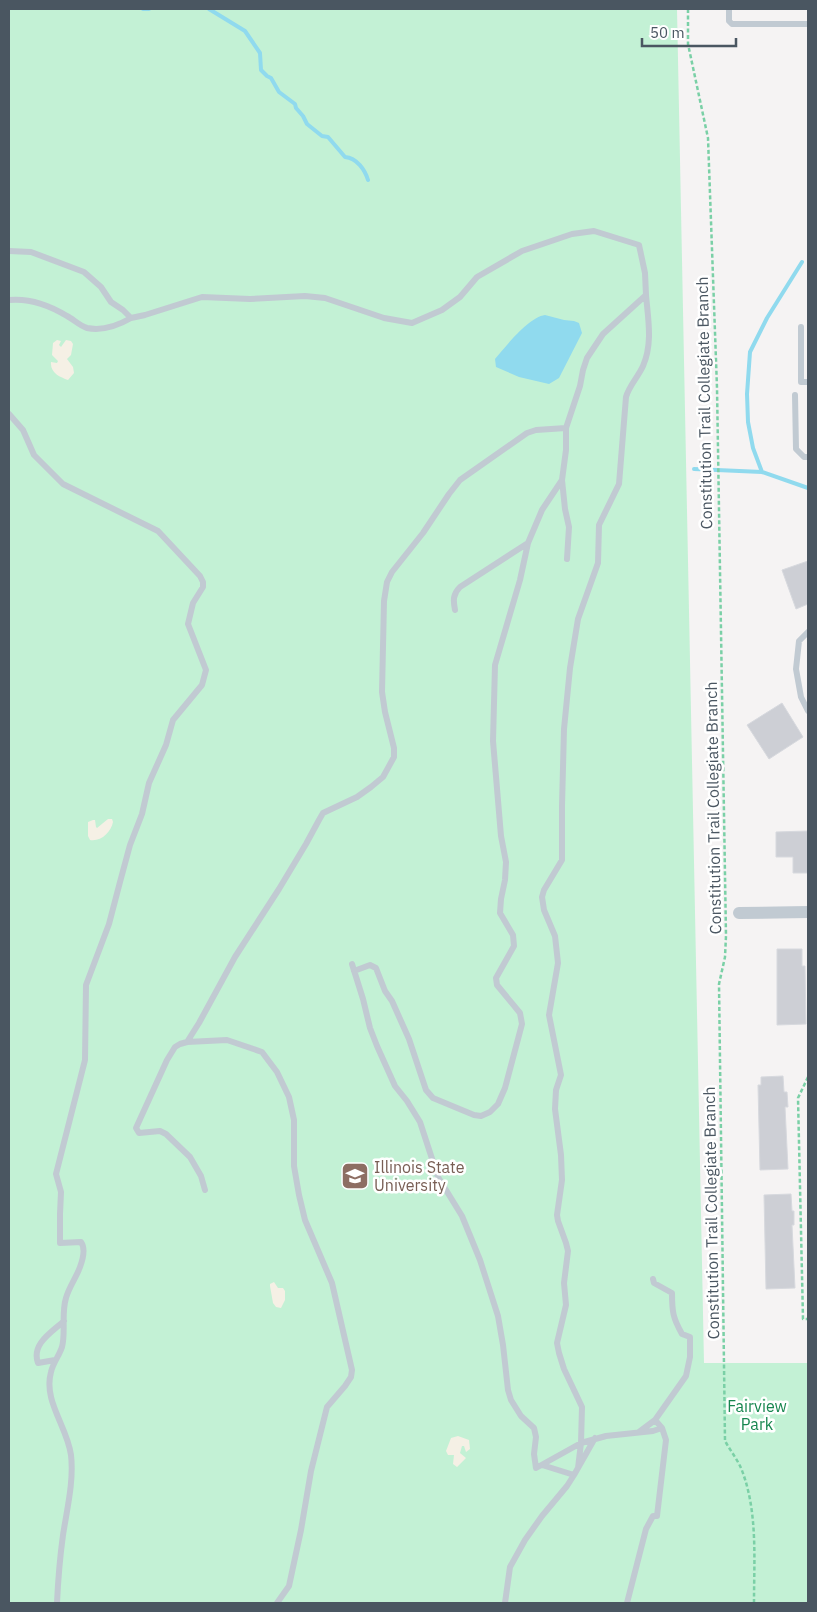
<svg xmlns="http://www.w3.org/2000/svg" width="817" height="1612" font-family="'IBM Plex Sans',sans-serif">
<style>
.green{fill:#c3f1d5}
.sand{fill:#f5f0e5}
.water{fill:#90daee}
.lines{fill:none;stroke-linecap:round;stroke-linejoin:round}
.stream{stroke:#90daee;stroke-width:4}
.building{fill:#cdcfd5;stroke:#d7d9de}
.path{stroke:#7ad0a6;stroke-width:2.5;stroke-dasharray:4 2.5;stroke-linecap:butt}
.service{stroke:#c1cad2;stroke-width:6}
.minor{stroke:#c1cad2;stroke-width:12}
.labels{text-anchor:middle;stroke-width:5;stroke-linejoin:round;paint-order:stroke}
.street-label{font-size:16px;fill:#4a5661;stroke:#fff}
.education-label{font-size:16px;fill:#785e54;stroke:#fff;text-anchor:start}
.park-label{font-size:16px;fill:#17864f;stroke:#fff}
</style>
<rect width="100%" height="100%" fill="#f5f3f3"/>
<path class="green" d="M9,9H677L704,1363H808V1603H9Z"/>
<path class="sand" d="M57,340L61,341L59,345L61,347L66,340L71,341L73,344L71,355L67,359L73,367L74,373L68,380C60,377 50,373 51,362L57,363L58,361L52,355L53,343Z
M108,819H112L113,822C111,832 101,842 90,840L88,836V822L93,820H95L96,827L97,828Z
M274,1282L278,1288H283L285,1291V1300L281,1308L276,1307L273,1303L270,1286V1284Z
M458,1436L469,1440L470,1449L466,1452L464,1446H462L460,1453L466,1458L457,1467L453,1464L454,1455H448L446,1451L451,1438Z"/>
<path class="water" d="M545,315L564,320L574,321L579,323L582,333L559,378L549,384L519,377L496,367L495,359C506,346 529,317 545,315Z"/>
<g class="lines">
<path class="stream" d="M143,9H149
M209,9L245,31L260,53L261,70L267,76L271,78L279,92L295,104L296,108L303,116L307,124L322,136L328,137L345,157C357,158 365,170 368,180
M802,262L767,318L750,352L747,394L748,422L753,448L762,472L808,488
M694,469L762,472"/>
</g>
<path class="building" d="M808,561V604L796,609L782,570Z
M782,703L803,737L769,759L747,725Z
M808,831V873H793V857H776V832Z
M777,949H802V966H805L806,1024L777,1025Z
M783,1076L784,1092H787L788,1107H785L788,1169L760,1170L758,1085H761V1077Z
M791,1194L792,1211H794V1225H792L795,1288L766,1289L764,1195Z"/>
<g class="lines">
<path class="path" d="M688,9V44L708,138L717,388L726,936L725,957L719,984L725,1441C730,1450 737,1459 741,1468C758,1510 754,1559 754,1603
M808,1077L798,1098L803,1319H808"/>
<path class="service" d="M729,9V21L732,24H808
M9,251L31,252L84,272L101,287L111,302L123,310L131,318L145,315L202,297L250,299L305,296L325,298L384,318L412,323L442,310L460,297L477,277L522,251L572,234L594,231L639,245L645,273L646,295L603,334L587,358L583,370L580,386L566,428V450L562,480L542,510L528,543L520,580L495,665L493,741L501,836L506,862L505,880L501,899L500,913L513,935L514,946L496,978L497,985L520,1013L522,1024L505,1088L498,1104L490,1112L481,1116L474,1115L433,1098L426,1090L409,1039L392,1001L385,991L376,968L370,965L354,971
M9,300C30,298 49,305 67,316C73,319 80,326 87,328C102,331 119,325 131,318
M801,327V382H808
M795,395L796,449L804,457H808
M9,414L23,430L34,455L63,484L158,531L200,576L203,582V587L193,603L188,624L206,670L202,685L173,720L166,745L149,783L142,814L130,845L120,882L109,924L86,985L85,1060L56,1174L61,1192L60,1214V1243L81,1242C86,1249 83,1259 80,1267C76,1278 69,1287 66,1298C61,1314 66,1332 62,1347C59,1356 53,1363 51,1372C43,1401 67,1426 71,1455C74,1481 67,1509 63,1535C60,1557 58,1581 57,1603
M562,480L565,509L569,527L567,559
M455,610C453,600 453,594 460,587L528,543
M808,632L799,641L796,669L801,697L808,711
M352,964L363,999L370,1028L377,1046L395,1086L407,1101L420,1122L438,1177L462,1216L480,1260L498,1316L503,1345L508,1390L511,1400L521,1416L534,1428L536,1437L534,1454L536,1468L581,1443L606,1436L653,1431L662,1428
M187,1042L199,1023L235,957L279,889L306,844L319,820L323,813L357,797L371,787L383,777L394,757V748L385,712L382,692L384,601L387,582L392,572L423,533L449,494L460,480L527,433L536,430L566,428
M205,1190L201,1176L190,1157L166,1134L160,1131L139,1133L136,1128L167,1060L175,1047L180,1044L187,1042L227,1040L262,1052L277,1072L289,1097L294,1120V1166L299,1195L305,1220L332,1283L352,1370L351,1377L345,1386L327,1407L311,1471L301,1530L289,1586L277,1603
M55,1360L38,1363C31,1344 52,1332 64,1321
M639,1432L655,1420L686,1376L690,1357V1337L682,1334C673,1318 672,1312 672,1293L654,1283L653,1279
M542,1465L574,1475L595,1438
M578,1468L581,1443L582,1407L564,1369L559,1353L557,1343L566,1305L564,1283L568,1251L566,1243L558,1221L557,1215L562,1180L561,1155L555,1109L556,1090L561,1075L549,1015L558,963L555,936L544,910L542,897L544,890L562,860V806L564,729L570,668L578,619L598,563L599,525L619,484L626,397C629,386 638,377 643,366C653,343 648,319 646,295
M505,1603L510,1567L525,1540L542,1516L567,1486L574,1475
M627,1603L646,1529L653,1516H657L666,1440L662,1428L655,1420"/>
<path class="minor" d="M739,913L808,912"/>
</g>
<defs>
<g id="university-square" transform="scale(1.4375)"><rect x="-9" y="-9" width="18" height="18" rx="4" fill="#8d6e63" stroke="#fff"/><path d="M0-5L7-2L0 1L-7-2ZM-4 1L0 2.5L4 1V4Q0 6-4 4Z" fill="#fff"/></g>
</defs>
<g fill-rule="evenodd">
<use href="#university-square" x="355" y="1176"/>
</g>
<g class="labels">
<g class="street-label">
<text transform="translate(704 403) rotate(-91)" y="6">Constitution Trail Collegiate Branch</text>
<text transform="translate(713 808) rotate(-91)" y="6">Constitution Trail Collegiate Branch</text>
<text transform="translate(711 1213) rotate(-91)" y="6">Constitution Trail Collegiate Branch</text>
</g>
<g class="education-label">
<text x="374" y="1173">Illinois State<tspan x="374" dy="18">University</tspan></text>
</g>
<g class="park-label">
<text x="757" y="1412">Fairview<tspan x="757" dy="18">Park</tspan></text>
</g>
</g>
<rect width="817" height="1612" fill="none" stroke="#4a5661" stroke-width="20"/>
<path d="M642 38v8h94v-8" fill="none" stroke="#4a5661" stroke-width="2.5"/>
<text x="650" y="38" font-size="15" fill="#4a5661" stroke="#ffffff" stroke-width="4" paint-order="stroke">50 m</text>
</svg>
